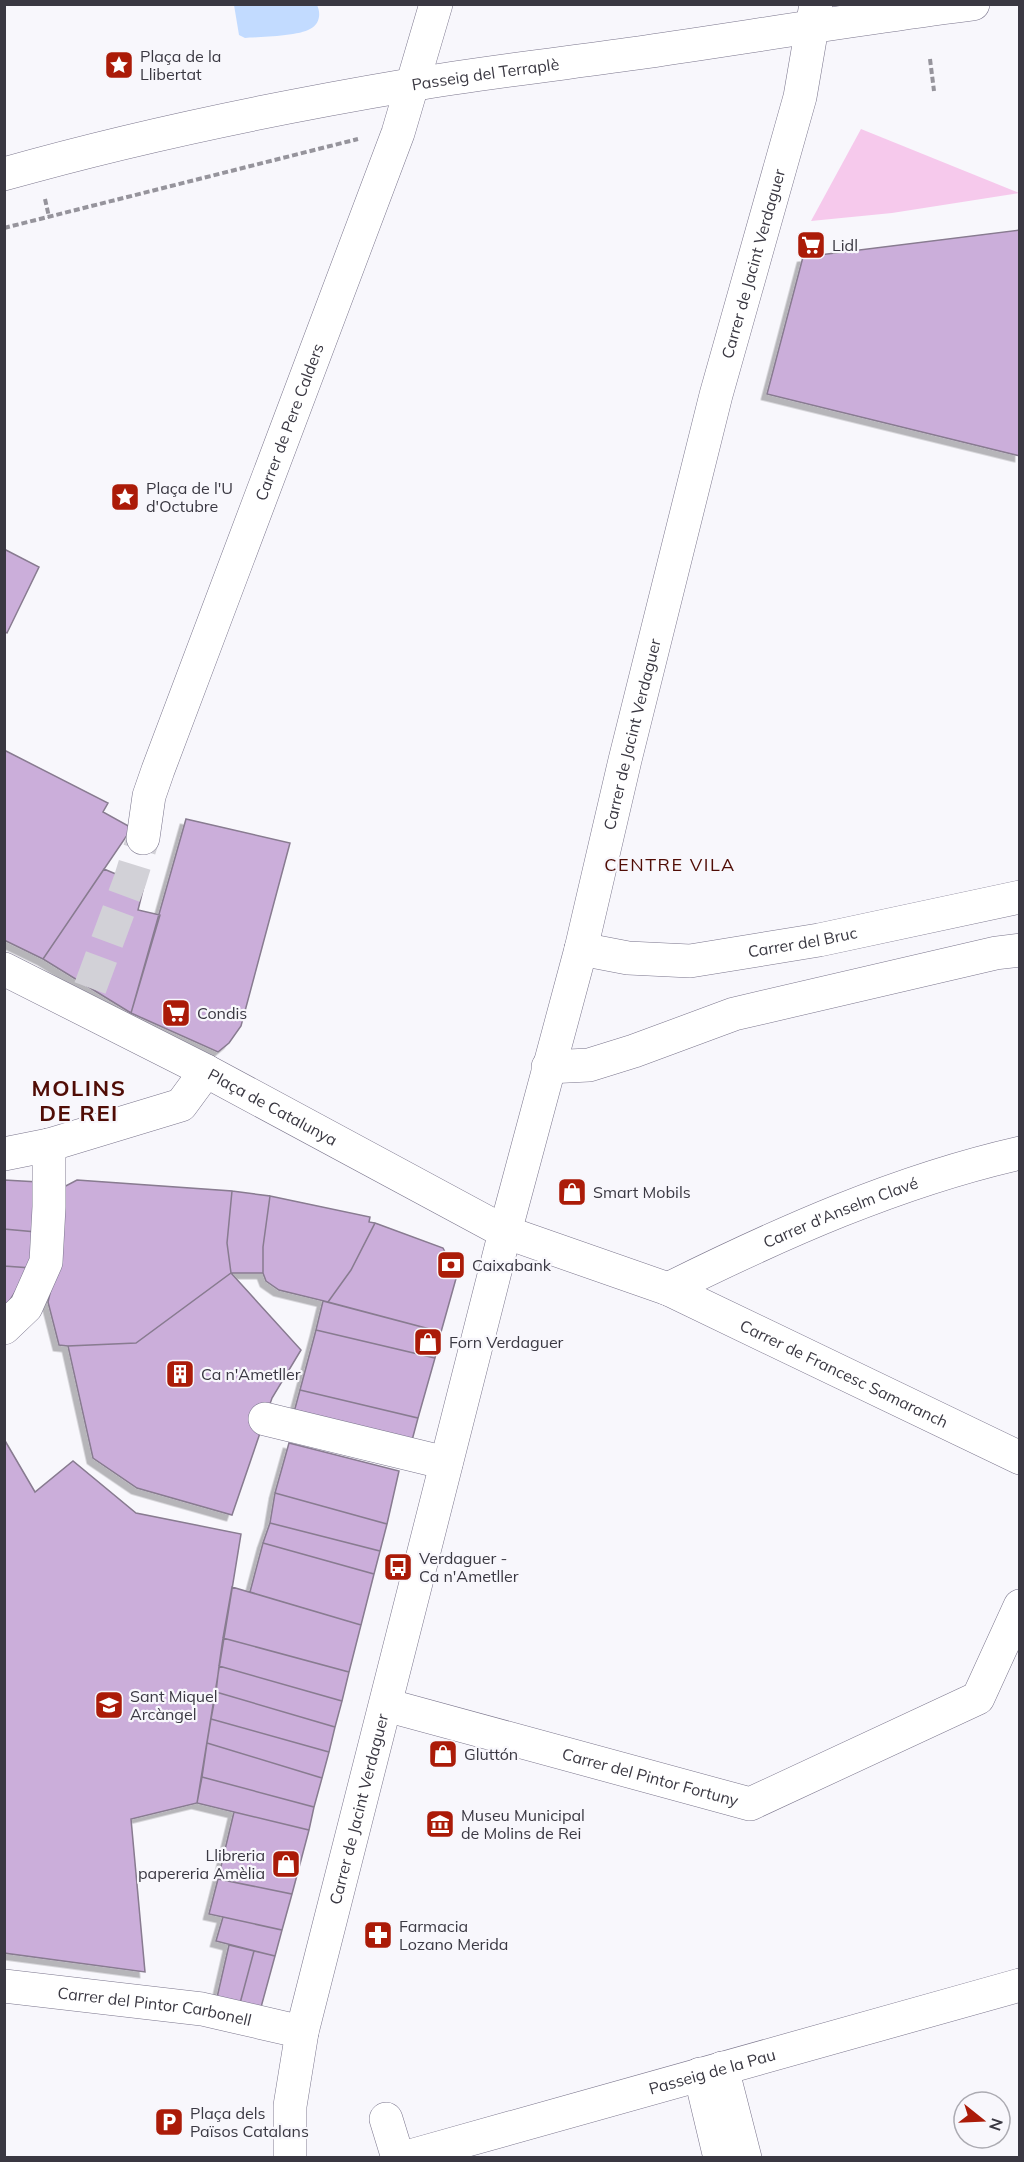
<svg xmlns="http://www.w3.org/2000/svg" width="1024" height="2162" font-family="Mulish,sans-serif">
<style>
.green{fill:#f6c9ec}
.water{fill:#c2dbff}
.building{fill:#cbaeda;stroke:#887b90;stroke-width:1.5;filter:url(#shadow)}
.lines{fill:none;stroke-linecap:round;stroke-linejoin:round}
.minor-tunnel{stroke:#d2d1d7;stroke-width:33;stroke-dasharray:33 16;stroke-linecap:butt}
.minor-casing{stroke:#7a758c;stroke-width:34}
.major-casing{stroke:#7a758c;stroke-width:34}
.path{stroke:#96949c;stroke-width:4;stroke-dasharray:6 3;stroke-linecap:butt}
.minor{stroke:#fff;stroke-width:33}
.major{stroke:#fff;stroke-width:33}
.labels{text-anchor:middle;stroke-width:4.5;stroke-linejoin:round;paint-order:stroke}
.poi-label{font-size:16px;fill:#3a3842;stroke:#f8f7fc;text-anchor:start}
.street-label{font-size:16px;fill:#3a3842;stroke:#f8f7fc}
.neighbourhood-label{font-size:18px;letter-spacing:1.5px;fill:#500c05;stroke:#f8f7fc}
.district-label{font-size:22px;font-weight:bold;letter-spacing:1.5px;fill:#500c05;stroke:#f8f7fc}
</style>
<defs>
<filter id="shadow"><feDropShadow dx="-5.5" dy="5.5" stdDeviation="0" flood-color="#0004"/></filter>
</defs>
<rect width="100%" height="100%" fill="#f8f7fc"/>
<path class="green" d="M861,129L1019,193L892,213L811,221Z"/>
<path class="water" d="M234,5H317C321,13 320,24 310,29C299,36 259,37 245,38L239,35Z"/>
<path class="building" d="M1020,230V456L767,394L803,257Z
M4,549L39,567L7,633L4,631Z
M4,750L108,803L103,812L132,828L43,959L4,940Z
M186,819L290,843L241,1026L229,1043L218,1052L131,1013Z
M104,869L144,886L138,910L160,915L131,1013L43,959Z
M4,1180L39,1182L36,1232L4,1229Z
M77,1180L232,1191L227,1243L231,1273L136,1343L68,1346L59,1345L48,1302L54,1276L58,1190Z
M232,1191L270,1196L263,1247V1273H231L227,1243Z
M270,1196L370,1217L369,1222L375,1223L351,1270L328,1302L279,1290L266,1281L263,1273V1247Z
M375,1223L443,1248L457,1275L441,1332L328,1302L351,1270Z
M4,1229L36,1232L31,1268L4,1266Z
M4,1266L31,1268L4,1309Z
M231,1273L301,1350L272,1398L232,1515L137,1488L93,1458L68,1346L136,1343Z
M323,1301L441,1332L435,1358L316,1330Z
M316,1330L435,1358L418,1418L300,1390Z
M300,1390L418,1418L411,1444L293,1416Z
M4,1439L35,1492L73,1461L136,1513L241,1534L197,1803L131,1819L145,1972L4,1953Z
M289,1443L399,1471L387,1524L275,1493Z
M275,1493L387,1524L380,1551L270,1523Z
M270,1523L380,1551L374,1574L263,1543Z
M263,1543L374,1574L361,1625L250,1592Z
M232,1587L361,1625L349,1672L223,1638Z
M223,1638L349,1672L342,1701L219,1666Z
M219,1666L342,1701L335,1727L216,1692Z
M216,1692L335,1727L329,1752L211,1719Z
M211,1719L329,1752L322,1778L207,1743Z
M207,1743L322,1778L314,1807L202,1777Z
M202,1777L314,1807L309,1830L197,1803Z
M234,1812L309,1830L292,1894L218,1879Z
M218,1879L292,1894L282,1930L209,1914Z
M223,1917L282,1930L275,1956L216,1941Z
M229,1945L254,1951L239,2007L216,2002Z
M254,1951L275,1956L260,2011L239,2007Z"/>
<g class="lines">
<path class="minor-tunnel" d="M90,988L130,880L143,838"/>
<g class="minor-casing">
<g id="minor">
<path id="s1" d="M4,174C138,136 274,108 410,85C488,72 567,63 645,52C754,36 863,18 973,4"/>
<path id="s2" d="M143,838L149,796L158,770L398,133L436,4"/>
<path id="s3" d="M581,949L628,958L690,961L819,940L1020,897"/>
<path id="s4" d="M4,969L206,1071L505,1232L668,1289L1020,1458"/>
<path d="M548,1067L589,1065L634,1051L734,1014L996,953L1020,950"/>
<path d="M4,1154L49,1145L181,1105L206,1071"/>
<path id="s5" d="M668,1289C781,1233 897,1181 1020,1153"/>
<path d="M4,1328L26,1307L46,1262L49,1207V1145"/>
<path d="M265,1419L446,1463"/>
<path id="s6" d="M386,1705L750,1804L978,1698L1020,1606"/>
<path id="s7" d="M4,1986L202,2009L302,2032"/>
<path d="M722,2068L745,2158"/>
<path d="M700,2074L720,2158"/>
<path d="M386,2119L398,2158"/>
<path id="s8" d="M403,2158L1020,1985"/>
</g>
</g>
<g class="major-casing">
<g id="major">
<path id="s9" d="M290,2158V2106L302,2032L505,1232L581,949L625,760L716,395L800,97L816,4"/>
</g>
</g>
<path class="path" d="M930,59L934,91
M45,199L49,217
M4,228L358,139"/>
<use href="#minor" class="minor"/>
<use href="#major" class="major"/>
</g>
<defs>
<g id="sight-square" transform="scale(1.5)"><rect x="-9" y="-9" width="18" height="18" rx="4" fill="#ab1b08" stroke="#f8f7fc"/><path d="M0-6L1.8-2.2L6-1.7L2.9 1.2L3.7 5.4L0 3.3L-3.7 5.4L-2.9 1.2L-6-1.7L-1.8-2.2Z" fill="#fff"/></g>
<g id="supermarket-square" transform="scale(1.5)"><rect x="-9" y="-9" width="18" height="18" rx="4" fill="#ab1b08" stroke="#f8f7fc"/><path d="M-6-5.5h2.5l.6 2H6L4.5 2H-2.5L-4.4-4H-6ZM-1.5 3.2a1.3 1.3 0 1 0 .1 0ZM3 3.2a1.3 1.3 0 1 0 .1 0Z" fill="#fff"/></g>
<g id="shop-square" transform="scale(1.5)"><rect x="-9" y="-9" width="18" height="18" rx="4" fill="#ab1b08" stroke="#f8f7fc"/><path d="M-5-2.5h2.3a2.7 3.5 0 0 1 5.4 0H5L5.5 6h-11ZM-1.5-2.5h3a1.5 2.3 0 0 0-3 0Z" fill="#fff"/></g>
<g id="bank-square" transform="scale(1.5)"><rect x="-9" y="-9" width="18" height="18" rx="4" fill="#ab1b08" stroke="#f8f7fc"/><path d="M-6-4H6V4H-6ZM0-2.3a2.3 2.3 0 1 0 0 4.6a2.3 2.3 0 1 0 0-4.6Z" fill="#fff"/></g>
<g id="building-square" transform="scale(1.5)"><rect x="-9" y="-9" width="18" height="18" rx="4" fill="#ab1b08" stroke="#f8f7fc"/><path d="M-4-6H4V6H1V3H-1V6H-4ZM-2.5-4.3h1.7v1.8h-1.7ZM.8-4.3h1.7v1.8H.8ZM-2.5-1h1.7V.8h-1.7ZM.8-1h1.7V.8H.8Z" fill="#fff"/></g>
<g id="bus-square" transform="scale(1.5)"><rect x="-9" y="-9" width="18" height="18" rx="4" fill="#ab1b08" stroke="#f8f7fc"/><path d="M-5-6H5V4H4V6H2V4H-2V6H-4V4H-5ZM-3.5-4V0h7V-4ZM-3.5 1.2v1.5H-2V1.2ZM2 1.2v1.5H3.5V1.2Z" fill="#fff"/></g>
<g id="school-square" transform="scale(1.5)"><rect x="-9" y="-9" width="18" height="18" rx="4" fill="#ab1b08" stroke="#f8f7fc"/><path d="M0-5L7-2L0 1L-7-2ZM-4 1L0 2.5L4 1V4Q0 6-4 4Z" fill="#fff"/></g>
<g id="museum-square" transform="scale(1.5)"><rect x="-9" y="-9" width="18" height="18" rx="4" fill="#ab1b08" stroke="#f8f7fc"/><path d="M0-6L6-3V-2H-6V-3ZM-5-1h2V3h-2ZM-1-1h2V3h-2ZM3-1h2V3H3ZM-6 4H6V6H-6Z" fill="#fff"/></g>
<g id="pharmacy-square" transform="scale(1.5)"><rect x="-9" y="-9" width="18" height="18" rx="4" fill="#ab1b08" stroke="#f8f7fc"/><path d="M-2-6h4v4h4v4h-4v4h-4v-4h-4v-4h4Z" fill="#fff"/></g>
<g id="parking-square" transform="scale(1.5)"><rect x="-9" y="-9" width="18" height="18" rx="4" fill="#ab1b08" stroke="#f8f7fc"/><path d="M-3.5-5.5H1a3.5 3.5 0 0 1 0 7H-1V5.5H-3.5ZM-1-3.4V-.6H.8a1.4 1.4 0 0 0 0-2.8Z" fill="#fff"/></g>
</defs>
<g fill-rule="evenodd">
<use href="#sight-square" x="119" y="65"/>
<use href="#supermarket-square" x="811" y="245"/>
<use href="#sight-square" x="125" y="497"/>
<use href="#supermarket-square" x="176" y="1013"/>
<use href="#shop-square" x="572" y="1192"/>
<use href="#bank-square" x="451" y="1265"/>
<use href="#shop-square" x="428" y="1342"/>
<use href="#building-square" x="180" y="1374"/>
<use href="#bus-square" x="398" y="1567"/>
<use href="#school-square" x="109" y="1705"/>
<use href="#shop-square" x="443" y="1754"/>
<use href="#museum-square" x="440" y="1824"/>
<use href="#shop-square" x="286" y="1864"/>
<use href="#pharmacy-square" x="378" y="1935"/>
<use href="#parking-square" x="169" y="2122"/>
</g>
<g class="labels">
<g class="poi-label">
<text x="140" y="62">Plaça de la<tspan x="140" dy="18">Llibertat</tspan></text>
<text x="832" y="251">Lidl</text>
<text x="146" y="494">Plaça de l'U<tspan x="146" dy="18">d'Octubre</tspan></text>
<text x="197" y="1019">Condis</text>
<text x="593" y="1198">Smart Mobils</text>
<text x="472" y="1271">Caixabank</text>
<text x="449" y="1348">Forn Verdaguer</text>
<text x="201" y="1380">Ca n'Ametller</text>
<text x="419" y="1564">Verdaguer -<tspan x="419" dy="18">Ca n'Ametller</tspan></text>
<text x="130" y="1702">Sant Miquel<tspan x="130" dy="18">Arcàngel</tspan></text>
<text x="464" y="1760">Gluttón</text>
<text x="461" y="1821">Museu Municipal<tspan x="461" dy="18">de Molins de Rei</tspan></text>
<text x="265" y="1861" text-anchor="end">Llibreria<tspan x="265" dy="18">papereria Amèlia</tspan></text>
<text x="399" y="1932">Farmacia<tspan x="399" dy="18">Lozano Merida</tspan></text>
<text x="190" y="2119">Plaça dels<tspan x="190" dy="18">Països Catalans</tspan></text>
</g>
<g class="street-label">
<text dy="6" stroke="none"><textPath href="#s1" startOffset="492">Passeig del Terraplè</textPath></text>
<text dy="6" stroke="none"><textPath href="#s9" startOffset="1952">Carrer de Jacint Verdaguer</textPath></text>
<text dy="6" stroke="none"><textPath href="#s2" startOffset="442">Carrer de Pere Calders</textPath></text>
<text dy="6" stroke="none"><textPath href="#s9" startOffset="1466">Carrer de Jacint Verdaguer</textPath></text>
<text dy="6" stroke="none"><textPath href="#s3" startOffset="224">Carrer del Bruc</textPath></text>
<text dy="6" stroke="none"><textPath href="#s4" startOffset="302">Plaça de Catalunya</textPath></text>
<text dy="6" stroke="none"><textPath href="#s5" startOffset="189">Carrer d'Anselm Clavé</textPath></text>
<text dy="6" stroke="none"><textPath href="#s4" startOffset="934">Carrer de Francesc Samaranch</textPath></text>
<text dy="6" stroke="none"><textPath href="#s6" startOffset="274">Carrer del Pintor Fortuny</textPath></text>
<text dy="6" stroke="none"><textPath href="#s9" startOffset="357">Carrer de Jacint Verdaguer</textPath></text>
<text dy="6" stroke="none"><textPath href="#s7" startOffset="152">Carrer del Pintor Carbonell</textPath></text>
<text dy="6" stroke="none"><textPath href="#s8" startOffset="321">Passeig de la Pau</textPath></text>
</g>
<g class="neighbourhood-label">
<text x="670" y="871">CENTRE VILA</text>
</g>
<g class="district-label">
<text x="79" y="1096">MOLINS<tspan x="79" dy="25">DE REI</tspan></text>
</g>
</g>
<rect width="1024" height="2162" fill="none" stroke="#3a3842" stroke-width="12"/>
<g transform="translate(982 2120) rotate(108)"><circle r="28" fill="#f8f7fc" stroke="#acabb2" stroke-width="1.5"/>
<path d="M0-4.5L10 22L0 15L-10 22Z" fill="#ab1b08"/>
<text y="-9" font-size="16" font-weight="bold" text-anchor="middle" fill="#3a3842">N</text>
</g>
</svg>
